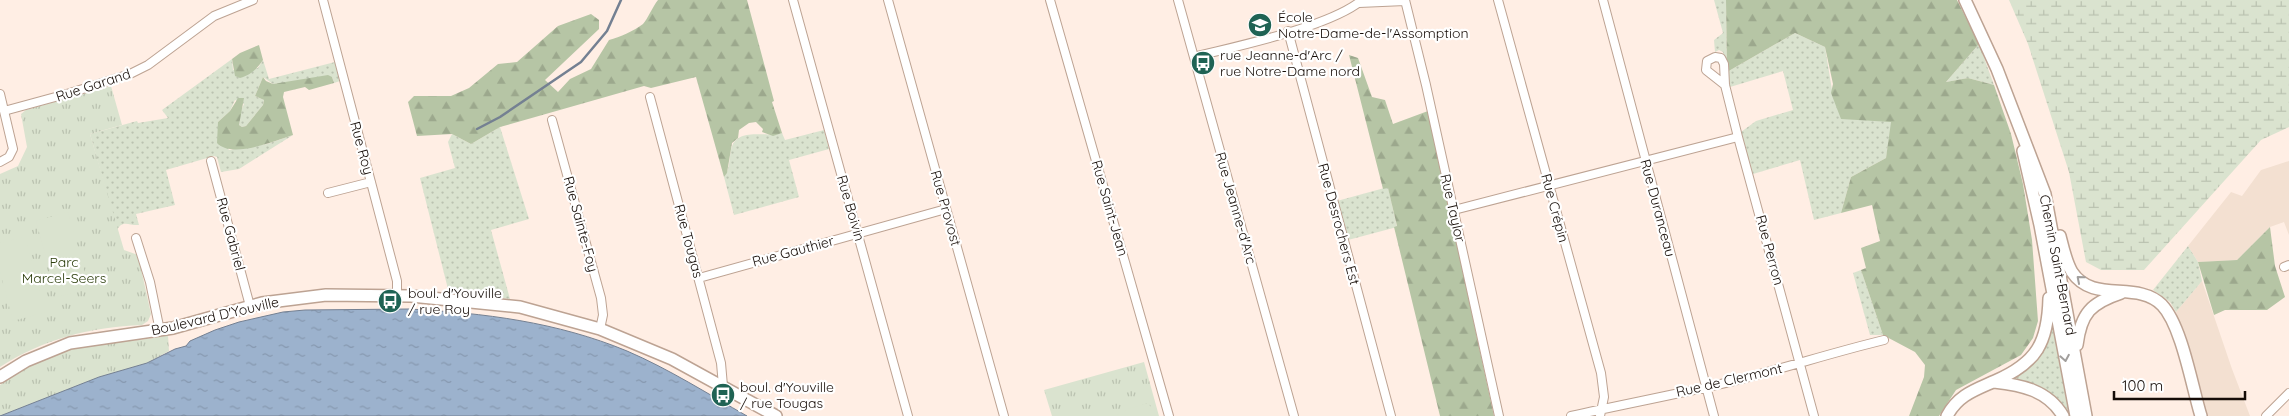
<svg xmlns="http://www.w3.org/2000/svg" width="2289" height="416" font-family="Quicksand,sans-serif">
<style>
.commercial{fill:#f3e0d1}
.grass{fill:url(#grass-dots)}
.forest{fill:url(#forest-firs)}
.wetland{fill:url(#wetland-marsh)}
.park{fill:url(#park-tufts)}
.pitch{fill:#dae3cf}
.water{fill:url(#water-ripples);stroke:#748092}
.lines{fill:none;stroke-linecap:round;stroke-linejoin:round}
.stream{stroke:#748092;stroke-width:2.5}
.street-casing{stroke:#bda393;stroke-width:10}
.secondary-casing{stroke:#bda393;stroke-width:14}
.street{stroke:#fff;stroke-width:8}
.secondary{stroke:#fff;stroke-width:11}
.oneway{stroke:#a19e9c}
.labels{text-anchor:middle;stroke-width:4.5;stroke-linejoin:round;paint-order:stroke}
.poi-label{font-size:14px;fill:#150c07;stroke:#fff;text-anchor:start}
.street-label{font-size:14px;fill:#150c07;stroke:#fff}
.park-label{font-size:14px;fill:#2d3f0d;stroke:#fff}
</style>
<defs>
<pattern id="grass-dots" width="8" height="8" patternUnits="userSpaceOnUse" patternTransform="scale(1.25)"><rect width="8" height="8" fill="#dae3cf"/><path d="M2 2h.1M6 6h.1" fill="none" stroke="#bac2b0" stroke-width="1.8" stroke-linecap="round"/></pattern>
<pattern id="forest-firs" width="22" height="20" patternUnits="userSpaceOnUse" patternTransform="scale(1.25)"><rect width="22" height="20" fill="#b6c5a5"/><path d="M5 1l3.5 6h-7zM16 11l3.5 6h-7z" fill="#9ca88d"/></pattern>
<pattern id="wetland-marsh" width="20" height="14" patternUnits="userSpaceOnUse" patternTransform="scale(1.25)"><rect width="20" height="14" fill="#dae3cf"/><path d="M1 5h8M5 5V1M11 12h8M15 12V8" fill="none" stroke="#bac2b0"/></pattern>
<pattern id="park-tufts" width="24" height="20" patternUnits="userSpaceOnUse" patternTransform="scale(1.25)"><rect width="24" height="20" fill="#dae3cf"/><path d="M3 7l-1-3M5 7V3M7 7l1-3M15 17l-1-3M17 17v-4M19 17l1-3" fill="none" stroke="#bac2b0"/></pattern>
<pattern id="water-ripples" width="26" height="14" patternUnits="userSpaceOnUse" patternTransform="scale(1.25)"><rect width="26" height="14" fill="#9cb2cd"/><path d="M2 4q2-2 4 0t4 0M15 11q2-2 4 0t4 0" fill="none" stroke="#8698af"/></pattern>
</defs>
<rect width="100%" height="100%" fill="#ffeee4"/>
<path class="commercial" d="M2289,161V235L2284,222L2270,227L2237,260L2198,262L2188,246L2231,192L2242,196L2261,170Z
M2202,281L2232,369L2250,416H2205L2176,312Z"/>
<path class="grass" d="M1714,0H1726L1727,72L1795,33L1825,47L1832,90L1892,122L1886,158L1851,177L1841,213L1814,220L1800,160L1753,174L1741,132L1756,121L1793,110L1783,71L1730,87L1723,52L1719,50L1715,52L1714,40L1723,33Z
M1979,44L1994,85L1968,78L1946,82Z
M232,59L233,70L258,68L263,60L269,79L335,62L340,81L334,83L332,77L273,84L263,77L255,96L264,100L263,105L246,126L242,127L239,125L240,113L244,104L235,100L230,111L218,122V133L229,150L267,144L293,135L239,169L221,172L217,157L214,156L166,170L175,205L136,214L139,225C129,226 123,219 117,230L90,134L137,121L138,123L168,118L162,110Z
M500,127L529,219L491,230L510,299L449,293L420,178L455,168L448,142L452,134L471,144Z
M824,130L829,149L789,160L799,197L734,215L724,177C730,170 729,159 731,150C736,126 766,138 782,133L785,140Z
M1388,187L1397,227L1348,240L1337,201Z
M2188,246L2198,262L2202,281L2176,312L2170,302L2153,290Z
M1861,270L1883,335H1870L1853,273Z
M2053,320L2069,416L2045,390L2029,383L2010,379Z"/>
<path class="forest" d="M658,0H747L774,101L772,102L782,133L773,136L762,132L763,129L756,122L749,123L739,130L738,138L732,143L727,173L724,177L696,77L651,88L644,86L500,127L471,144L452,134L417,136L408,102L414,96H451L469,88L498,64L517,62L558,26L591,14L599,20V29L545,80L558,92L570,79L591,69L609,40C620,37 634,31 643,24C647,20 653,6 658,0Z
M1726,0H1957L1979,44L1946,82L1968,78L1994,85L2011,134L2023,184L2032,240L2038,321L2033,338L2021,355L1956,390L1939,416H1909L1924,377L1925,365L1915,352L1883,335L1861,270L1866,268L1861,248L1880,241L1872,205L1841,213L1851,177L1886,158L1891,122L1841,119L1831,93L1833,84L1825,47L1795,33L1727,72Z
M259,45L263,60C256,70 251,75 240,78L235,76L232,59L240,53Z
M1349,55L1358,58L1372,97L1385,100L1393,124L1428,111L1494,416H1440L1394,227L1397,226L1388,188L1383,189Z
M328,75L332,77L334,83L309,90L305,87L284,92L283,97L293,135C274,141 232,159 217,143L218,122L230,111L238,98H244L239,125L242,127L246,126L263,105L264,100L255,96L263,77L266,81L273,84Z
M2270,227L2275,266L2285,297L2267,310H2225L2214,315L2198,262L2237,260Z"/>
<path class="wetland" d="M2009,0H2289V127L2261,140L2144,270H2101L2086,262L2069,172L2028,44Z"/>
<path class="park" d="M111,86L122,125L90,134L124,250L138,255L151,314L148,321L142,325C91,327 43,339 0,367V174L18,166L27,147L21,114L26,110Z
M168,335L169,351L147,363L99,377L0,416V385C28,364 60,349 95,344C119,341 144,341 168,335Z
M1144,362L1159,416H1052L1044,390Z"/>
<path class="pitch" d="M68,212L89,288L57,297L36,221Z
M25,237L45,312L13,321L0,272V243Z
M1149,403L1153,416H1115L1128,409Z"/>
<path class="water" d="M409,309C484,313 557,322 627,351C669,369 708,394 747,416H0L99,377L147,363L175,349L186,346L190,341L215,330L239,322L283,312L305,310Z"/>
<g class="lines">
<path class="stream" d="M477,129L500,117L581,62L607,31L621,0"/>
<g class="street-casing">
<path id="street" d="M323,0L397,281V296
M793,0L908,416
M888,0L1004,416
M1050,0L1169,416
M1178,0L1294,416
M1405,0L1426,85L1499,416
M1498,0L1601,373L1604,397L1600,416
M1603,0L1714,416
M1359,3L1405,1
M1288,31L1391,416
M1194,57C1237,46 1330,27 1362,0
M1725,85L1706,70L1707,61L1715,57L1721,58L1724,64L1725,85L1738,137L1814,416
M0,94L13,149L9,157L0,162
M650,97L721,363L723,386
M4,111L70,93L130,74L148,65L214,16L253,0
M552,120L601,298L603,315L600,329
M211,161L250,306
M328,193L371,182
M1454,210L1738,137
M136,238L150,282L160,331
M2284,267L2289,265
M699,278L946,209
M1571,416C1621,405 1672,395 1721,384C1776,371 1830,353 1884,340
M2266,416L2289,393"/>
</g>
<g class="secondary-casing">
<path id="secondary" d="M1965,0L1997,69L2045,194L2086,416
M2023,151L2040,225L2076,416
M2060,236C2063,248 2066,262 2072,272C2093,304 2137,280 2162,305C2182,326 2192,387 2201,416
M2077,345C2081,313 2091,303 2121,293
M0,377L26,361L70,343L173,328L262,303L326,295L411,296L520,307L600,329L672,359L776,416
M1994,382C2021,385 2048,390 2063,416
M1947,416C1958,395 1975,390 1995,381C2037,363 2048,342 2049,298"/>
</g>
<use href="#street" class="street"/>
<use href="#secondary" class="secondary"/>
</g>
<defs><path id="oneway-chevron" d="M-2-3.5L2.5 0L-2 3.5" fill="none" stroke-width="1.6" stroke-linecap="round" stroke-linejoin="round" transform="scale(1.25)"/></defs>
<g class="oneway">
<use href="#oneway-chevron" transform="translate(2080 279) rotate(-139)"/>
<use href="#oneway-chevron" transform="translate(2065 358) rotate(80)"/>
</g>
<defs>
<g id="school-disc" transform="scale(1.25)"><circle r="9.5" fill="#1f6354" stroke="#fff"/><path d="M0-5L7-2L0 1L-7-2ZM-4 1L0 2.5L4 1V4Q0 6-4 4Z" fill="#fff"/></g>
<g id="bus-disc" transform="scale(1.25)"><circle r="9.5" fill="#1f6354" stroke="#fff"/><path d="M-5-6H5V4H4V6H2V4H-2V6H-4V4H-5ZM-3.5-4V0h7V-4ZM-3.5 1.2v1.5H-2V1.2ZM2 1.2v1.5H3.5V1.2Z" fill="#fff"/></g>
</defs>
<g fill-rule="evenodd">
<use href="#school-disc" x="1260" y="25"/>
<use href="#bus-disc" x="1203" y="63"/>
<use href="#bus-disc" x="390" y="301"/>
<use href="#bus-disc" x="723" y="395"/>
</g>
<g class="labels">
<g class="poi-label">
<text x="1278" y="22">École<tspan x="1278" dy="16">Notre-Dame-de-l'Assomption</tspan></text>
<text x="1220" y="60">rue Jeanne-d'Arc /<tspan x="1220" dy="16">rue Notre-Dame nord</tspan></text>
<text x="408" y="298">boul. d'Youville<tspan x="408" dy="16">/ rue Roy</tspan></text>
<text x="740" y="392">boul. d'Youville<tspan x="740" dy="16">/ rue Tougas</tspan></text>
</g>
<g class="street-label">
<text transform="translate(93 85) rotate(-18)" y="5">Rue Garand</text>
<text transform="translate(362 148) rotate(75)" y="5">Rue Roy</text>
<text transform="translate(851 208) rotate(74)" y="5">Rue Boivin</text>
<text transform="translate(946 208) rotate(74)" y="5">Rue Provost</text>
<text transform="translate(1110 208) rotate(74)" y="5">Rue Saint-Jean</text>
<text transform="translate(1236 208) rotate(74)" y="5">Rue Jeanne-d'Arc</text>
<text transform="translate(1453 208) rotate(77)" y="5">Rue Taylor</text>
<text transform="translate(1555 208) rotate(75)" y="5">Rue Crépin</text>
<text transform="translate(1658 208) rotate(75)" y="5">Rue Duranceau</text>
<text transform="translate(581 224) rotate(75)" y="5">Rue Sainte-Foy</text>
<text transform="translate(1339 224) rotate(75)" y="5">Rue Desrochers Est</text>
<text transform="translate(231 234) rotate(75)" y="5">Rue Gabriel</text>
<text transform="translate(689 241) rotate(75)" y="5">Rue Tougas</text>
<text transform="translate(1770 250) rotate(75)" y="5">Rue Perron</text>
<text transform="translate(793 251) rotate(-15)" y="5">Rue Gauthier</text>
<text transform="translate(2058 265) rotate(79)" y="5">Chemin Saint-Bernard</text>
<text transform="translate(215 316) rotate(-13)" y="5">Boulevard D'Youville</text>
<text transform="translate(1729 380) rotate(-13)" y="5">Rue de Clermont</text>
</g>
<g class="park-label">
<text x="64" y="267">Parc<tspan x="64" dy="16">Marcel-Seers</tspan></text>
</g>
</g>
<path d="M2114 391v8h131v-8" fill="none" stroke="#150c07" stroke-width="2.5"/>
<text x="2122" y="391" font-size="15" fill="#150c07" stroke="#ffffff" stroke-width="4" paint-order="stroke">100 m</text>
</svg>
